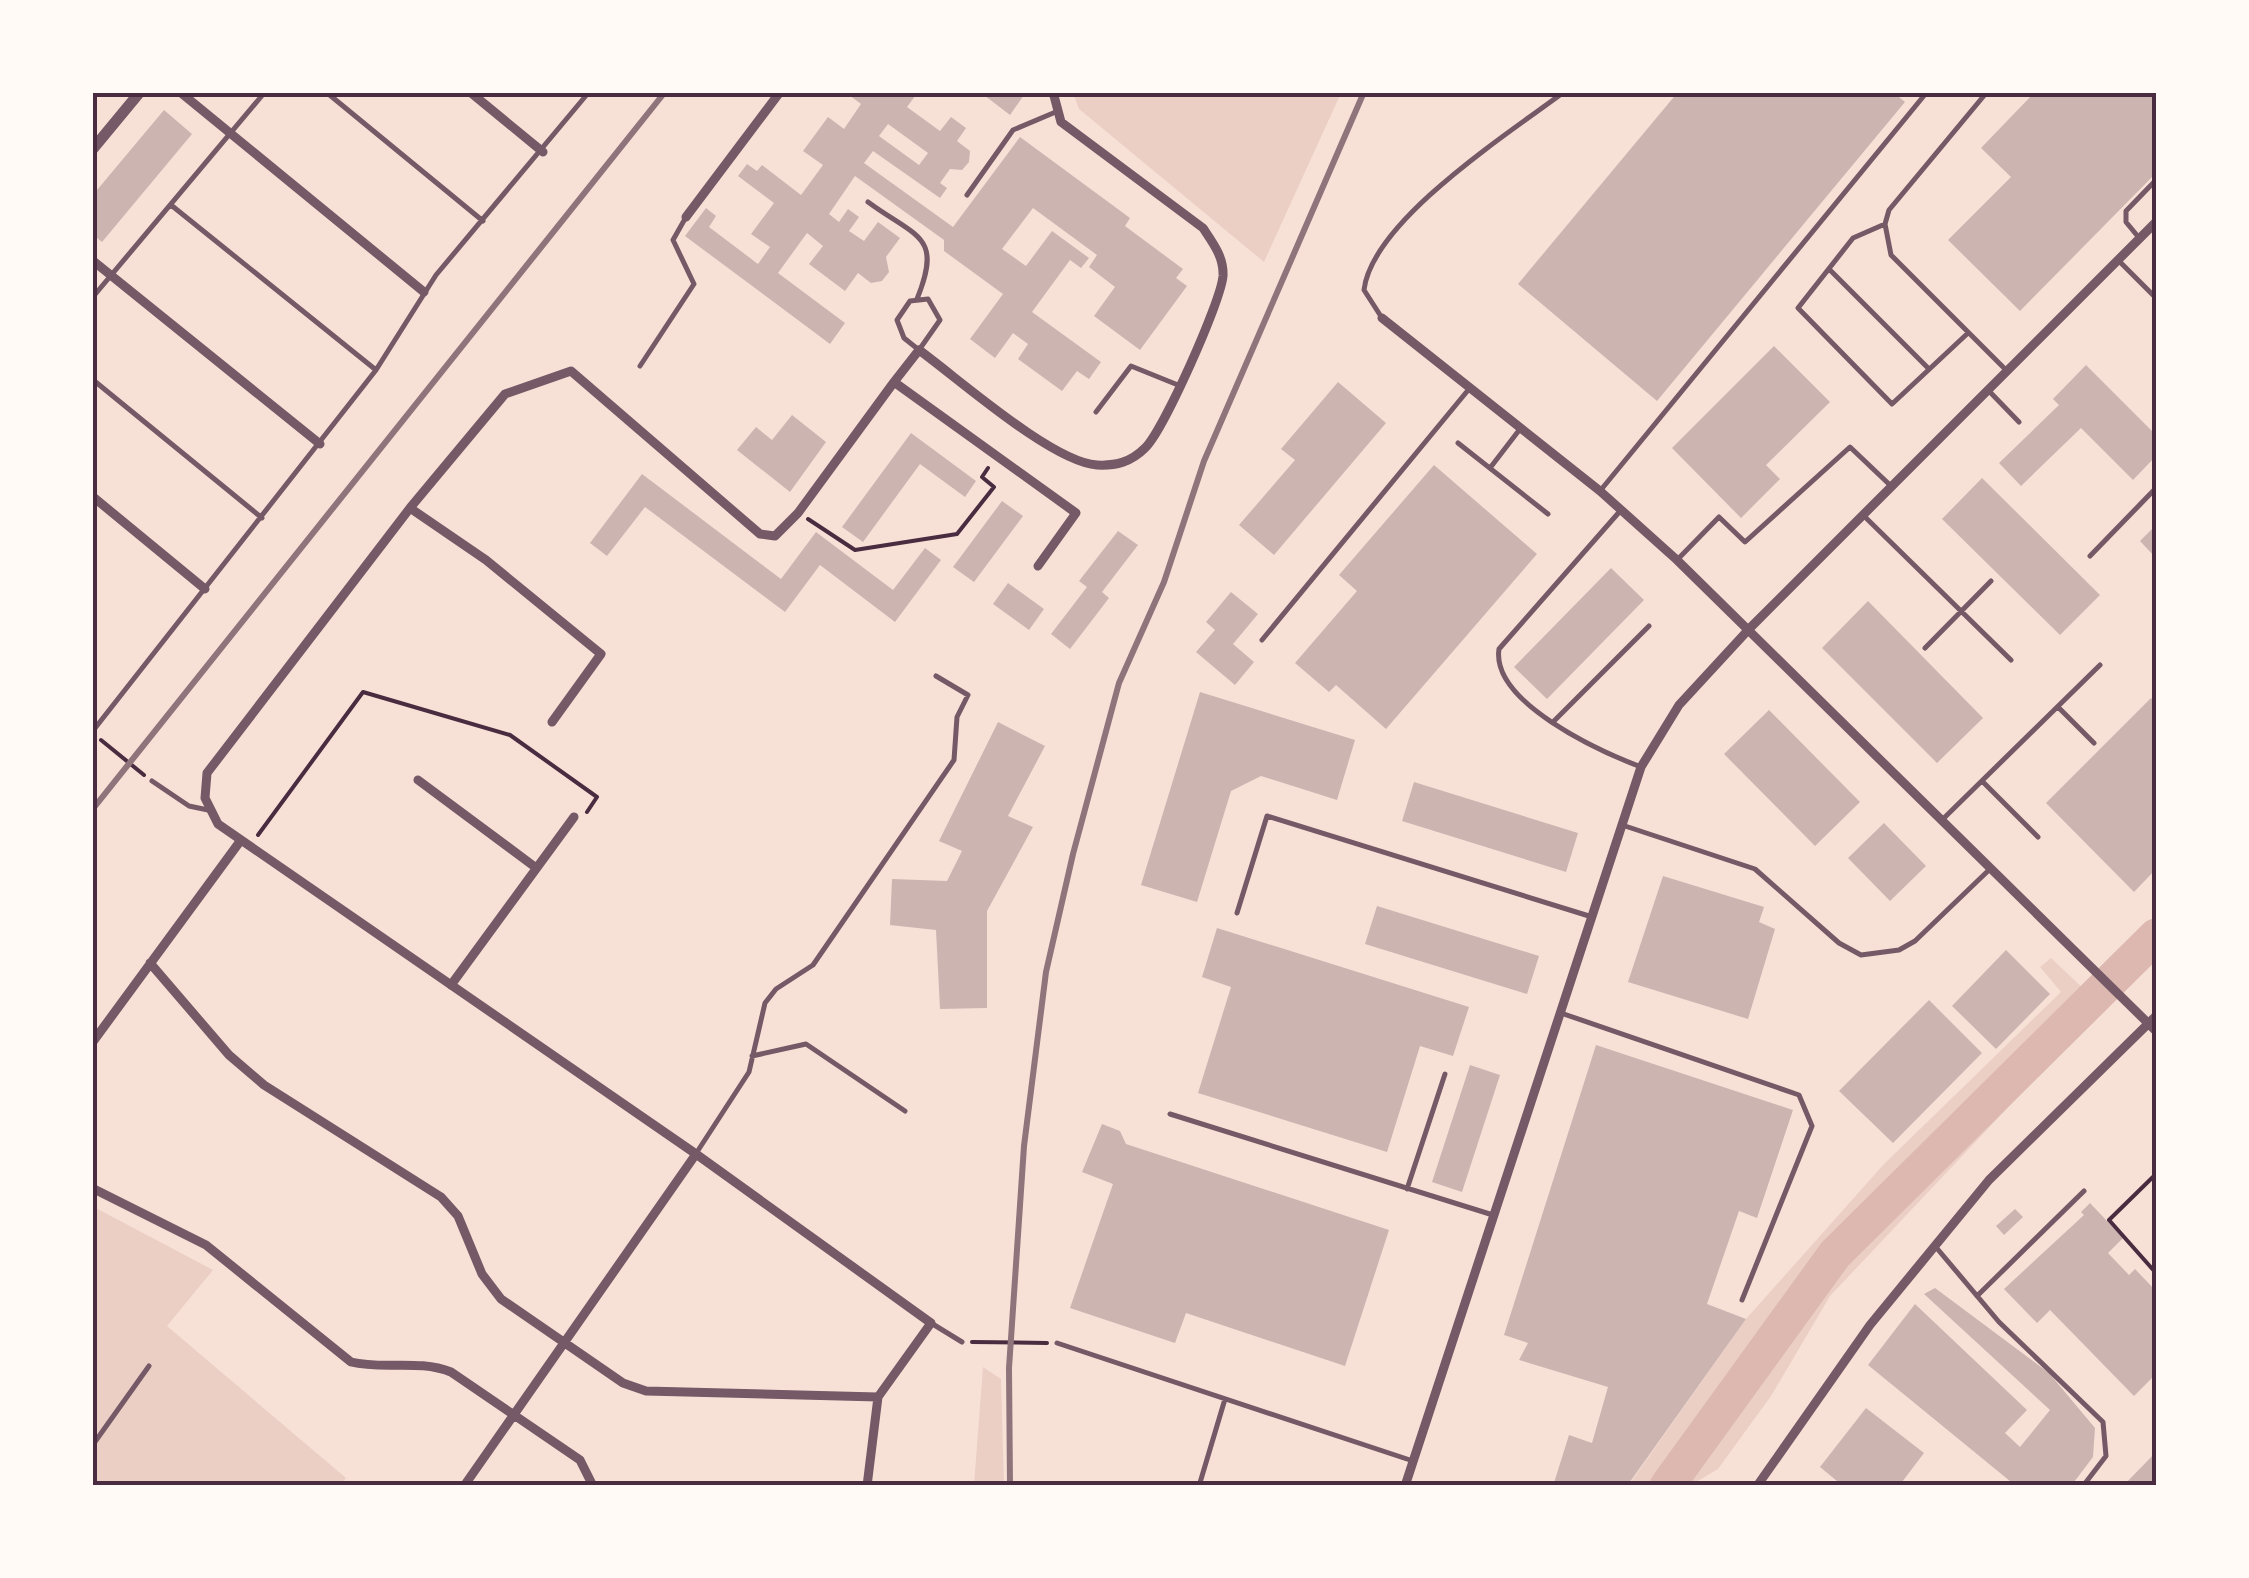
<svg xmlns="http://www.w3.org/2000/svg" width="2249" height="1578" font-family="'DejaVu Sans',sans-serif">
<style>
.green{fill:#ebcfc5}
.lines{fill:none;stroke-linecap:round;stroke-linejoin:round}
.river{stroke:#dcb8b0;stroke-width:35}
.building{fill:#ccb4b1;fill-rule:evenodd}
.path{stroke:#4a2c40;stroke-width:4}
.service{stroke:#755966;stroke-width:5}
.minor{stroke:#755966;stroke-width:9}
.tertiary{stroke:#755966;stroke-width:11}
.rail{stroke:#8f747c;stroke-width:6}
.neatline{fill:none;stroke:#4a2c40;stroke-width:4}
</style>
<rect width="100%" height="100%" fill="#f7e1d7"/>
<path class="green" d="M1073,93V92L1341,93L1264,262L1079,109Z
M2051,958L2103,1007L1830,1296L1771,1396L1718,1469L1691,1485L1628,1486L1746,1319L1884,1164L2061,992L2040,967Z
M92,1206L213,1270L167,1326L346,1478L341,1485H93Z
M983,1367L1001,1379L1004,1485H974Z"/>
<g class="lines">
<path class="river" d="M1667,1486L1835,1254L2156,936"/>
</g>
<path class="building" d="M845,92H918L907,107L940,131L951,117L966,128L957,141L970,151L969,162L962,170L950,169L940,183L947,188L940,198L873,151L864,163L953,227L1020,137L1130,218L1125,226L1183,269L1176,278L1187,286L1140,350L1094,316L1115,287L1089,267L1097,255L1033,208L1002,249L1026,266L1052,231L1089,258L1081,268L1070,260L1032,312L1101,362L1089,379L1077,371L1062,391L1018,359L1028,344L1013,333L995,358L970,339L1003,294L944,251V240L855,176L829,214L839,222L848,209L859,217L849,231L864,241L878,222L900,238L886,257L889,272L882,281L871,283L858,273L845,291L809,264L823,246L807,233L778,273L845,323L830,344L685,236L706,208L716,216L709,227L758,264L770,247L751,234L774,203L738,176L747,164L757,171L762,165L801,195L823,165L803,151L828,117L844,129L861,104ZM888,124L928,153L919,165L879,136Z
M980,92H1026L1010,115Z
M1678,92H1893L1905,102L1657,401L1518,284Z
M2035,92H2156V173L2020,311L1948,240L2011,177L1981,148Z
M164,110L192,134L102,242L92,234V196Z
M1774,346L1830,402L1766,465L1780,479L1741,518L1672,448Z
M2086,365L2156,435V456L2133,480L2081,428L2021,486L1999,463L2059,405L2053,399Z
M1338,382L1386,423L1274,555L1239,525L1295,460L1281,449Z
M792,415L826,442L790,492L737,450L756,427L772,440Z
M911,433L976,481L965,497L920,464L863,542L842,527Z
M1434,465L1537,554L1386,729L1336,685L1329,692L1295,663L1357,591L1339,575Z
M642,474L781,579L816,532L893,590L925,548L941,560L895,622L820,565L785,612L645,507L607,556L590,543Z
M1982,478L2100,595L2060,635L1942,519Z
M1002,501L1023,516L974,582L953,567Z
M2156,525V558L2140,541Z
M1118,531L1138,545L1102,592L1109,598L1070,649L1051,634L1087,587L1079,581Z
M1611,568L1644,600L1547,699L1514,667Z
M1008,583L1044,609L1029,630L993,604Z
M1231,592L1258,614L1233,644L1254,662L1235,685L1196,652L1215,630L1206,622Z
M1868,601L1983,718L1937,763L1822,648Z
M1200,692L1355,740L1337,800L1261,776L1231,791L1197,902L1141,885Z
M2151,698L2156,703V869L2134,892L2046,803Z
M1769,710L1860,802L1815,846L1724,754Z
M998,722L1045,746L1008,816L1033,827L987,911V1008L940,1009L936,930L890,925L892,879L947,881L962,851L939,841Z
M1414,782L1578,833L1566,872L1402,821Z
M1884,823L1926,866L1890,901L1848,858Z
M1663,876L1764,907L1759,922L1775,929L1748,1019L1628,982Z
M1377,906L1539,956L1527,994L1365,944Z
M1217,928L1469,1007L1453,1056L1420,1046L1387,1152L1198,1093L1231,987L1202,977Z
M2006,950L2050,994L1996,1049L1952,1006Z
M1929,1000L1982,1053L1893,1143L1839,1091Z
M1596,1045L1793,1110L1757,1218L1739,1211L1707,1304L1746,1319L1627,1486H1553L1569,1435L1592,1443L1608,1387L1519,1360L1528,1343L1504,1335Z
M1470,1065L1500,1075L1462,1192L1432,1182Z
M1102,1124L1120,1131L1126,1144L1389,1230L1345,1366L1186,1313L1175,1343L1070,1308L1113,1184L1082,1172Z
M2090,1203L2123,1238L2108,1253L2129,1275L2135,1269L2156,1291V1374L2134,1396L2050,1310L2037,1323L2004,1289L2084,1215L2081,1212Z
M2015,1209L2023,1217L2004,1235L1996,1226Z
M1935,1288L2049,1373L2095,1428L2093,1457L2071,1486H2016L1868,1365L1915,1304L2027,1410L2005,1433L2020,1447L2050,1410L1924,1294Z
M1866,1408L1924,1453L1899,1486H1843L1820,1467Z
M2156,1452V1486H2123Z"/>
<g class="lines">
<path class="path" d="M808,519L855,550L957,534L994,487L982,477L988,468
M101,740L144,775
M258,835L363,692L510,735L597,797L587,812
M2156,1174L2109,1220L2156,1273
M972,1342L1047,1343"/>
<path class="service" d="M326,92L483,221
M1987,92L1889,210L1885,224L1891,255L2006,370
M967,195L1013,130L1058,111
M868,202C917,238 943,235 917,299
M171,205L376,370
M1885,224L1853,238L1798,308L1892,404L1968,333
M2140,239L2126,222V211L2156,180
M2118,260L2156,298
M1829,269L1929,369
M92,298L265,92
M928,299L940,320L919,350L904,338L897,320L910,301Z
M1382,318L1364,290C1372,221 1509,133 1564,92
M640,366L694,284L673,240L686,217
M92,379L262,518
M1988,390L2019,422
M1096,412L1131,366L1178,385
M1458,443L1548,514
M1490,468L1520,429
M1600,491L1927,92
M1621,510L1499,649C1491,702 1599,751 1641,767
M1863,515L2011,660
M2090,556L2156,488
M1677,560L1719,517L1745,542L1850,447L1891,486
M1262,640L1469,389
M1925,648L1991,581
M2058,707L2094,743
M1554,721L1649,626
M92,732L376,370L436,275L589,92
M152,781L189,806L208,810
M1982,781L2038,837
M1944,818L2100,665
M1622,825L1755,869L1839,943L1861,955L1899,950L1915,941L1991,868
M1237,913L1267,816L1589,916
M1561,1013L1799,1095L1812,1126L1742,1300
M752,1056L806,1044L905,1111
M1170,1114L1493,1215
M697,1152L749,1072L765,1003L776,989L813,965L954,760L957,717L968,695L936,676
M1407,1189L1445,1074
M1935,1246L1999,1322L2103,1422L2106,1456L2083,1486
M1977,1296L2084,1191
M931,1323L962,1342
M1057,1343L1413,1461
M92,1446L149,1366
M1199,1486L1225,1399"/>
<path class="minor" d="M180,92L424,292
M470,92L543,152
M686,217L780,92
M92,260L320,444
M1382,318L1600,491L1677,560L2156,1031
M894,382L919,350C959,379 1052,462 1097,465C1116,466 1131,462 1145,448C1163,431 1221,302 1223,276C1224,257 1213,243 1203,228L1061,122L1053,92
M92,496L205,589
M410,508L486,560L601,654L552,722
M418,780L535,867
M150,963L229,1055L264,1085L441,1197L458,1216L482,1274L501,1299L623,1383L646,1391L878,1397
M451,985L574,817
M92,1043L241,840
M92,1188L206,1245L351,1362C384,1370 418,1359 451,1372L580,1460L593,1486
M464,1486L696,1154
M867,1486L878,1397L931,1323L696,1154L218,824L205,798L207,773L410,508L505,394L571,371L760,534L775,536L798,513L894,382L1076,513L1038,566
M1405,1486L1641,767L1679,705L1750,628L2156,222
M1757,1486L1870,1325L1989,1180L2156,1016"/>
<path class="tertiary" d="M92,150L140,92"/>
<path class="rail" d="M92,810L665,92
M1010,1486L1009,1368L1024,1146L1046,972L1073,854L1119,683L1164,582L1204,461L1364,92"/>
</g>
<rect width="2249" height="1578" fill="none" stroke="#fffaf5" stroke-width="190"/>
<rect x="95" y="95" width="2059" height="1388" class="neatline"/>
</svg>
